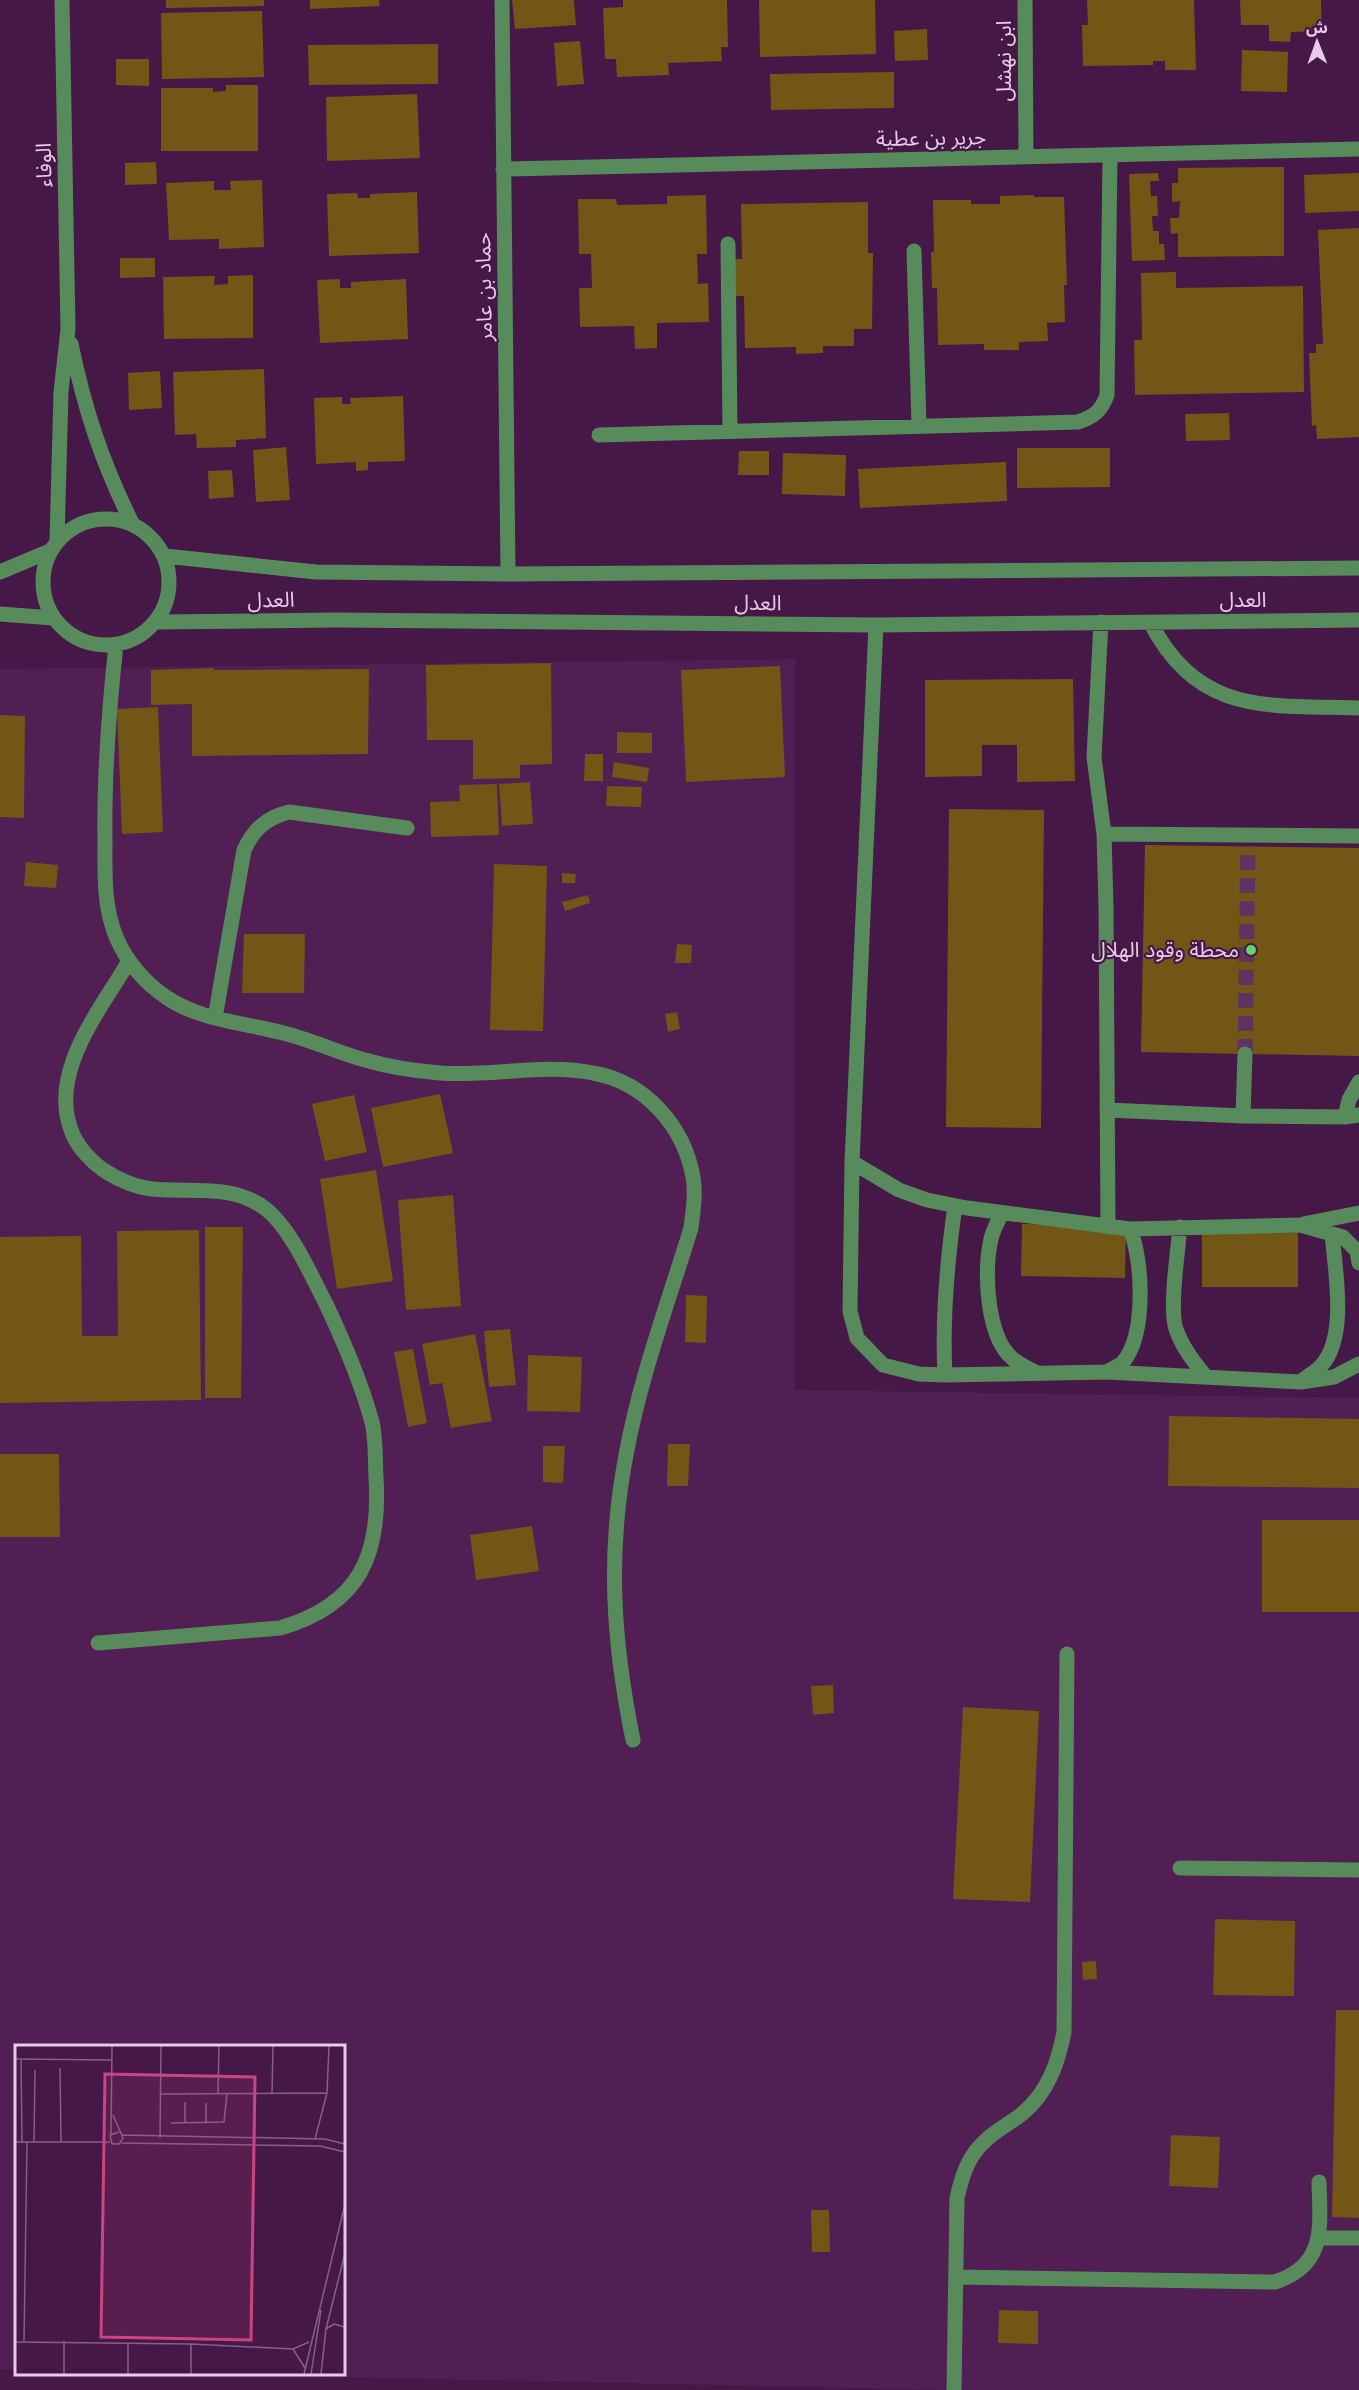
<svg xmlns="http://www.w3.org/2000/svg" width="1359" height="2390" font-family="'DM Sans','Noto Sans Arabic',sans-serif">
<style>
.built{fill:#511f54}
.building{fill:#715615}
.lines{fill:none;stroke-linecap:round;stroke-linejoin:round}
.minor-tunnel{stroke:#5d3360;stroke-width:15;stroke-dasharray:15 8;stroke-linecap:butt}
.minor{stroke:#588b5b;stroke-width:15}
.poi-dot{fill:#5fd56b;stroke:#451848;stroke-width:2}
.labels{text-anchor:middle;stroke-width:4.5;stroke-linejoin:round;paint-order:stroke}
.street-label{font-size:21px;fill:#e7cbe7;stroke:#451848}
.poi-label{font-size:21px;fill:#e7cbe7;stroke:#451848;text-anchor:end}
.inset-road{fill:none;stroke:#866088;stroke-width:1.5}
.view{fill:#cb457e;fill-opacity:0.15;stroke:#cb457e;stroke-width:3}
.inset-edge{fill:none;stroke:#e7cbe7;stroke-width:3}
</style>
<rect width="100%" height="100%" fill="#451848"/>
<path class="built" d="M795,659V1390L1359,1398V2390H951L198,2374H344V2046H16V2370L0,2369V669Z"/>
<path class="building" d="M166,0H264V6L166,8Z
M310,0H379L380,6L310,9Z
M512,0H574L576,25L515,29Z
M623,0H727L728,47H721L722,61L668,63L669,75L617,77L616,59H605L603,8L623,7Z
M759,0H875L876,54L760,57Z
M1087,0H1194L1196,70H1165V61H1153V65L1083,66L1082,25H1088Z
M1240,0H1321L1322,31L1291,32L1290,42L1269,41V25H1241Z
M262,11L264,77L162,79L161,13Z
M927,29L928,60L895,61L894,31Z
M580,41L584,84L557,86L554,43Z
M438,44V84L309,85L308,45Z
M1242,50L1288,52L1287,92L1241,91Z
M116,59H149V86L116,85Z
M894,72V108L771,110L770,74Z
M226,85H258V151H161V88H213V92L226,91Z
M417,94L420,158L327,161L326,97Z
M156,162L157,184L125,185V163Z
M1284,167V256L1178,257V233L1171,234L1170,218H1179L1180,201L1172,202V183H1178V168Z
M1158,173L1159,181H1150L1151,196H1157L1158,216H1152L1153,231H1159V244H1164L1165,260L1132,261L1129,174Z
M1359,173V211L1305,213L1304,175Z
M262,180L264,247L219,249V239L169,240L166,183L214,181V190H231L230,181Z
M417,192L419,253L329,256L327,194L357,193L358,198H370V194Z
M706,195L707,254H697L698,284L708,283L709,322L657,323V348L635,349L634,326L580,327L579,288H592L591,254H579L578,199H616L617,205L667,204V196Z
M1034,195V197H1064L1067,285H1064L1065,322L1047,323L1048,341L1019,342V350H984V344L938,345L937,288H932L931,252H934L933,200H971V204H1000V196Z
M868,202V253H873L872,329H854V346H823V353L796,354V347L745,348L744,296H735V259H742L741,204Z
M1359,228V437L1317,439L1316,425L1312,426L1309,353H1316V344H1323L1318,230Z
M120,258H155V277L120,278Z
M1176,272V288L1303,286L1304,392L1135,395L1134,340H1142L1141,273Z
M253,275V338L164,339L163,277L215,276L214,285L228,284V276Z
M340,279V288H351V282L406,279L408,339L320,343L317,280Z
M264,369L266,438L236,440V447L197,448L196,434L175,435L173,372Z
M160,371L162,408L129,410L128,373Z
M403,396L405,461L368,462V470L356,471V462L316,464L314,398L342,397V404H351L350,398Z
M1229,413L1230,440L1186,441L1185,414Z
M286,447L290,500L256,502L253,450Z
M1017,448H1110V487L1017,488Z
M739,451H769V475H738Z
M783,453L846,455L845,496L782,494Z
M1006,462L1007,501L860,508L858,469Z
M232,470L234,497L209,499L208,471Z
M551,663L552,764L520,765V778L473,779V740H427L426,665Z
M780,666L785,777L686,782L681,670Z
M214,668V670L369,669L368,754L192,756V704L151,705V670Z
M1073,679L1075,781L1017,782V745H982V776L925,777V680Z
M158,707L163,832L122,834L117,709Z
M0,715L25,716L24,818L0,817Z
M617,732L652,733V753H617Z
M585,754H603V781H584Z
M614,762L649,768L647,782L612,777Z
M530,782L533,824L502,826L499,784Z
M497,784L499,835L431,837L430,802L460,801L459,785Z
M607,786L642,787L641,807L606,806Z
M949,809L1044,810L1041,1128L946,1127Z
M1145,845L1359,848V1056L1141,1052Z
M26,862L58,865L56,888L24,886Z
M494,864L547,866L543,1031L490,1030Z
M562,873L576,874L575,883H562Z
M588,895L590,903L565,911L562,902Z
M244,934H305L304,993H242Z
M677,944L692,945L691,963H675Z
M677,1012L680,1029L668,1032L665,1014Z
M440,1094L453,1153L383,1167L371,1108Z
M354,1095L367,1152L325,1161L312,1104Z
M376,1170L393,1281L337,1289L320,1179Z
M453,1195L461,1306L406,1310L398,1200Z
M1022,1224L1126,1226L1125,1278L1021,1276Z
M205,1227H243L241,1398H205Z
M199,1230L201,1400L0,1403V1237L81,1236L82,1336H118L117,1231Z
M1202,1233H1298V1287H1202Z
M686,1295L707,1296L706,1343L685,1342Z
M510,1329L516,1385L489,1387L484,1331Z
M475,1334L492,1421L451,1428L442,1383L430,1385L422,1344Z
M413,1349L427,1423L408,1427L394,1352Z
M528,1355L582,1357L580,1412L527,1411Z
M1169,1416L1359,1419V1488L1168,1486Z
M668,1444H690L688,1486H667Z
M543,1446H565L563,1483L543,1482Z
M0,1454H59L60,1537H0Z
M1262,1520H1359V1612H1262Z
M532,1526L539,1571L476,1580L470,1535Z
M833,1685L834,1713L813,1715L811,1686Z
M963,1707L1039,1711L1030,1902L953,1899Z
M1215,1919L1295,1921L1294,1996L1213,1995Z
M1096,1961L1097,1979L1083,1980L1082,1962Z
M1336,2010H1359V2218L1332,2217Z
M1171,2135L1220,2137L1218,2188L1169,2186Z
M811,2210H829L830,2252H812Z
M999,2310L1038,2311V2344L998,2343Z"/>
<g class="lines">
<path class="minor-tunnel" d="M1245,1054L1248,846"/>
<path class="minor" d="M502,0L508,574
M1025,0L1026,157
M503,169L1359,149
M728,244L730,431
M914,251L919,426
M71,344C85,411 102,462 132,523
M599,435L1078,422C1094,417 1102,410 1107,395L1110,156
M43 582a63 63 0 1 1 126 0a63 63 0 1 1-126 0Z
M57,541L61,392L68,329L62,0
M165,556L316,572L508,574L1359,568
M0,572L50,551
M0,614L53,618
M156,622L335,620L876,625L1359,620
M1101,622L1094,757L1104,834L1106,906L1108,1227
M1150,622C1199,716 1267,705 1359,708
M116,645C109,709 104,774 105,839C105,873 103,907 117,939C127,962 145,983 166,997C200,1021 248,1023 287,1034C314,1041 339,1053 365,1060C389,1067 415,1071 440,1073C490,1077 544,1063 593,1073C645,1082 684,1126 693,1177C696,1194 693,1211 691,1228C668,1303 640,1378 626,1455C607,1554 613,1642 633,1740
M1104,834L1359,836
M215,1018L244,850C254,829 266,818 289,812L407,828
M1107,1110L1243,1116L1345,1117L1359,1115
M1243,1116L1245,1054
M1345,1117L1349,1100L1359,1082
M852,1162L876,625
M1002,1213C998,1221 993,1230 991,1239C984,1271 986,1337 1013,1359C1020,1365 1030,1369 1037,1373
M1303,1224L1359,1213
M1180,1227C1178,1251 1169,1309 1176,1329C1182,1347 1194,1362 1206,1377
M1359,1263L1357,1251L1343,1237L1300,1225L1130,1229L967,1208L927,1200L899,1190L852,1162L850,1311L857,1338L883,1365L919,1374L945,1375L1106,1372L1301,1382L1334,1377L1359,1364
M1108,1371C1113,1368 1120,1366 1124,1361C1146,1333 1143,1261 1130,1229
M945,1375C942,1319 947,1262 955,1206
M1303,1380C1309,1375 1317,1371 1321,1366C1348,1337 1335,1270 1332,1234
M98,1643L280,1628C360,1605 381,1555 376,1477C375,1459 376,1439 372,1422C361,1382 344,1342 326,1304C311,1275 291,1229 266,1209C232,1183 191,1193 152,1189C133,1187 117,1179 102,1169C91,1161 79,1148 73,1135C46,1074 100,1011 129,961
M1180,1868L1359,1870
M1319,2238H1359
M956,2277L1275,2282C1327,2265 1320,2226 1319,2182
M954,2390L957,2198C962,2176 968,2156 985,2141C996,2130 1011,2123 1023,2113C1048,2092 1058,2063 1064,2032L1067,1654"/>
</g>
<circle class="poi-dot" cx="1251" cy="950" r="6"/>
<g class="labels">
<g class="street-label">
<text transform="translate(1004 61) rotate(-90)" y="7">ابن نهشل</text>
<text transform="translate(931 138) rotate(-1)" y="7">جرير بن عطية</text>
<text transform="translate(44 165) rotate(-91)" y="7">الوفاء</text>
<text transform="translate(484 287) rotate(-91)" y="7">حماد بن عامر</text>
<text transform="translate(271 600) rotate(-1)" y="7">العدل</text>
<text x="1243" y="607">العدل</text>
<text transform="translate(758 603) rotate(1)" y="7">العدل</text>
</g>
<g class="poi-label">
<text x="1239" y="957">محطة وقود الهلال</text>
</g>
</g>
<g transform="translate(15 2045)">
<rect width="330" height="330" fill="#451848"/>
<path class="inset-road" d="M0,14L97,15M6,14L7,97M45,23L46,96M203,48L204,1M257,48L258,1M146,49L312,48M191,58V78M98,70L108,93L104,99H97L95,90L104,87M156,78L209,77L212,48M170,78V57M96,89L97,1M107,90L310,94L330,99M145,93L146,1M300,94L312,48L314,1M0,97H95M19,97L20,25M106,98L305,101L330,107M311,284L319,279L330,282M9,296L12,97M0,297L176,299L278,304L294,297M278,304L290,323M49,329V296M113,329V298M176,329V299M289,329L330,159M296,329L306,265M306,329L311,284L330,208"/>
<path class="view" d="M90,29L240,32L236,295L86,292Z"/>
<rect width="330" height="330" class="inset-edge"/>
</g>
<g transform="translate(1317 42) rotate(359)" stroke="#451848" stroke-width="4.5" paint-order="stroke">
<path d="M0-4.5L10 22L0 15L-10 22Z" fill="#e7cbe7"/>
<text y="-9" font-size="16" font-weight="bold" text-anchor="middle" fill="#e7cbe7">ش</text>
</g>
</svg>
